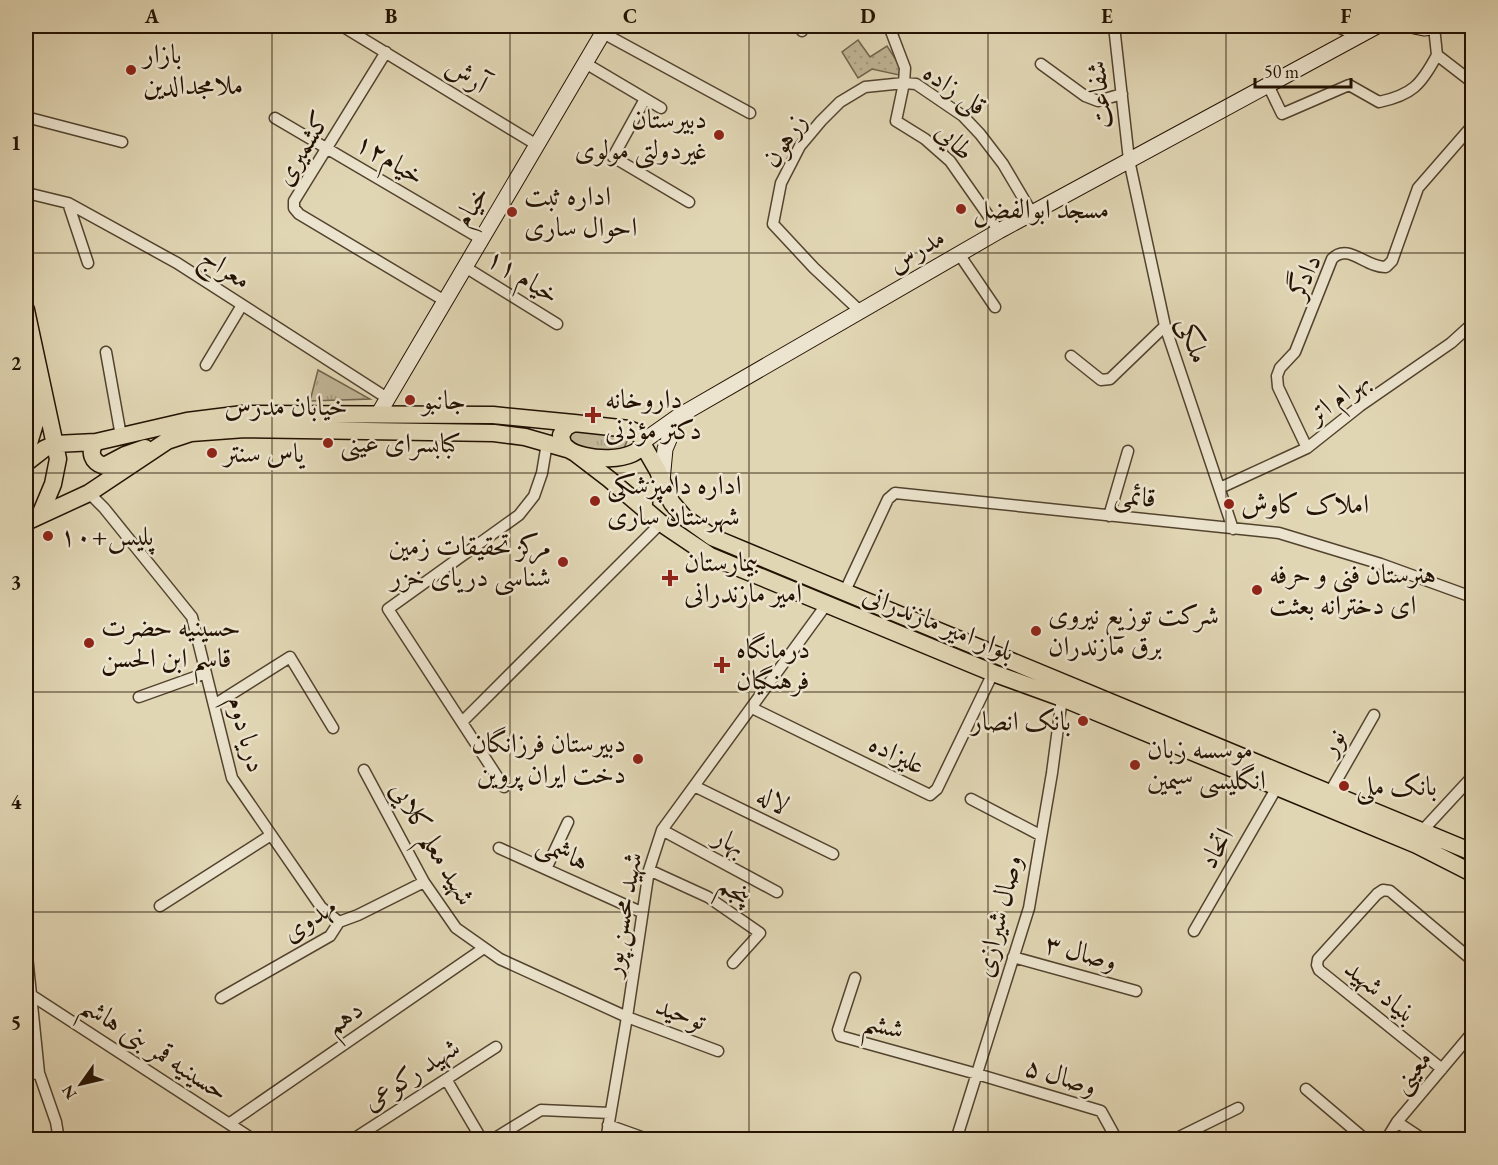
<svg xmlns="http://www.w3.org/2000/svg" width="1498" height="1165" font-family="'EB Garamond',Amiri,serif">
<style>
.grass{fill:url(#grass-tufts);stroke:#72644c;stroke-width:1.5}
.park{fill:url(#park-dots);stroke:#72644c;stroke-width:1.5}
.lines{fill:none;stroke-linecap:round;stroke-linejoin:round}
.minor-casing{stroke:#52432e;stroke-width:13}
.secondary-casing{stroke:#231202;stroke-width:17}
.primary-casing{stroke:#231202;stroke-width:19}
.minor{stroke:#ece4ce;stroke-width:10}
.secondary{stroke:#ece4ce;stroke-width:15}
.primary{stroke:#e1d6b4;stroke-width:16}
.grid{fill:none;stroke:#231202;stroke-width:1.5;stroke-opacity:0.55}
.poi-dot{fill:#8f2418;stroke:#ece4ce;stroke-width:2}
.labels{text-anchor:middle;stroke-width:5;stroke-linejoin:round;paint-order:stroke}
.poi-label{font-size:27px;fill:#231202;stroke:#ece4ce;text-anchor:start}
.street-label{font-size:27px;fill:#231202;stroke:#ece4ce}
.neatline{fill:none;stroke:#231202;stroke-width:2}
.grid-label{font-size:20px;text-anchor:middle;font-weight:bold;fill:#231202}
</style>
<defs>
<pattern id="grass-tufts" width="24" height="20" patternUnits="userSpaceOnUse" patternTransform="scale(1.5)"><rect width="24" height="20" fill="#c1b596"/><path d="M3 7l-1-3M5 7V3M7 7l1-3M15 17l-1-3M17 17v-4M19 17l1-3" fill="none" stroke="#a69b80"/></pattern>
<pattern id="park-dots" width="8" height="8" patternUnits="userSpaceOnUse" patternTransform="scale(1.5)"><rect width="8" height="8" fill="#c1b596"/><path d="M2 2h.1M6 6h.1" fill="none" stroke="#a69b80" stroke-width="1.8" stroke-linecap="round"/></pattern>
</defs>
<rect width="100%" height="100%" fill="#e1d6b4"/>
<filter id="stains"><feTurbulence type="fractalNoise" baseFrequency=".00333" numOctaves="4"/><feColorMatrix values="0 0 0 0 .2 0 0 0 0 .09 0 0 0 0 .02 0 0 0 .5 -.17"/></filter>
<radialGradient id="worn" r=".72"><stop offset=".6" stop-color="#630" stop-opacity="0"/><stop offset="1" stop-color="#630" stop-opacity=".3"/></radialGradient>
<path class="grass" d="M318,370L370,399L310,401Z
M566,430L627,435L628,439L624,448C607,452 586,450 570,443Z"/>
<path class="park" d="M858,40L870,57L887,46L902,69L899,75L872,69L858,78L842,52Z"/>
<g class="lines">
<g class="minor-casing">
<path id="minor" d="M342,26L537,145
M889,26L905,68L904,83L896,121L925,139L950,161L999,231
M1114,26L1129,160L1165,326L1233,529
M1336,26L1358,36
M1434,27L1437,55
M802,31L805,26
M603,33L750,113
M386,52L294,201V208L299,214L445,301
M1437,55L1472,82
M585,63L661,108
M1041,64L1085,96L1098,101L1122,94
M1268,85L1282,114L1349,85L1379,102C1412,95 1421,85 1437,55
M645,99L613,157L689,202
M26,117L122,142
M275,118L481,239
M31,194L68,203L177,263L387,398
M68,203L88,263
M959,254L995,307
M465,267L557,324
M861,312L814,268L773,224L781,183L800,146L821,121L840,102L865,87L904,83L916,84L963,116L980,134L1003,164L1032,213
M106,352L121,436
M1071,356L1101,380L1110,379L1165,326
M206,365L242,305
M1307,448L1278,387L1277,376L1280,368L1295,352L1332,259C1348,242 1366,268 1386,267L1392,261L1418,188L1472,126
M1220,488L1307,448L1360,406L1451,343L1472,324
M89,493L104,508L192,617L232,778L321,907L339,922
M1109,516L1128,451
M845,591L888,499L895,493L1279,533L1381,564L1472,597
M139,697L206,673
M214,705L290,657L333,728
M752,708L930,795L937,789L993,673
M462,722L661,523
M364,770L424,882L456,928L500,959L627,1017L718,1051
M694,786L833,854
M504,787L388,609L519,515L534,496L542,473L547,443
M1330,792L1374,715
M971,799L1040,835
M662,830L777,892
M1423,830L1472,777
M499,848L641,912
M546,869L568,822
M649,870L708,897L760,933L733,963
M160,906L271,835
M1194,931L1277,787
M26,946L39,1073L56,1122L59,1140
M1013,957L1136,991
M855,978L838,1030L840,1036L977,1074L1101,1111L1117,1140
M31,995L254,1140
M221,998L330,936L339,922L358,915L424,882
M1442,1069L1319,970L1317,965L1318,959L1377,894L1383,890L1390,891L1472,960
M26,1074L39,1073
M446,1079L482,1140
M1306,1089L1366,1140
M1397,1122L1424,1140
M230,1123L484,948
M608,1125L650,1140
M352,1140L496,1047
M492,1140L541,1110L610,1113
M606,1140L627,1017L649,870L662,830L826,605
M956,1140L1029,908L1052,773L1062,698
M1173,1140L1238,1108
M1386,1140L1397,1122L1472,1033"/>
</g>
<g class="secondary-casing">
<path id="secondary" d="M1414,26L1424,28L1438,26
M379,413L607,26
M645,440L679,416L999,231L1377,26
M662,481L665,449L678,418"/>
</g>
<g class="primary-casing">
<path id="primary" d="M26,310L58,459L53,484L40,515
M574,423L629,429L636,432L645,440C639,465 581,461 567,448C562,445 562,440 561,435L566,427Z
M96,442C88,452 92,462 104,466L125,455L145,448
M643,445L658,471L667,494L672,503L684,517L712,537L1472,852
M26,453L37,417L28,370
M575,453L609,479L661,523L710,556L993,673L1062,698L1417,845L1472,873
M26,463L44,449L55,444L96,442L187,421L243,414L493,415L574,423
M644,508C643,489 651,488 667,494
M26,522L89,493L167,441L191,433L245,429L494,433L525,437L567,449"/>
</g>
<use href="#minor" class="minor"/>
<use href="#secondary" class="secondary"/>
<use href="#primary" class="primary"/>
</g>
<path class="grid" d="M272,26V1140M510,26V1140M749,26V1140M988,26V1140M1226,26V1140M26,253H1472M26,473H1472M26,692H1472M26,912H1472"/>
<g class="poi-dot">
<circle cx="131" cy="70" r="6"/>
<circle cx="719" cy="135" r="6"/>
<circle cx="961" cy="209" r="6"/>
<circle cx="512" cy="212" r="6"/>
<circle cx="410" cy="400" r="6"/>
<path d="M590 406h6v6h6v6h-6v6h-6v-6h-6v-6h6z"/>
<circle cx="328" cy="443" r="6"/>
<circle cx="212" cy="453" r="6"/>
<circle cx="595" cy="501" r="6"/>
<circle cx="1229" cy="504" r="6"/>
<circle cx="48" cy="536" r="6"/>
<circle cx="563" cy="562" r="6"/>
<path d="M667 569h6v6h6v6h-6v6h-6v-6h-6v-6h6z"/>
<circle cx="1257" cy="590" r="6"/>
<circle cx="1036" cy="631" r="6"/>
<circle cx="89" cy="643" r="6"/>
<path d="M719 656h6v6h6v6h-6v6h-6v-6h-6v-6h6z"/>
<circle cx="1083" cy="721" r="6"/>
<circle cx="638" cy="759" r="6"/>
<circle cx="1135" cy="765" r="6"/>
<circle cx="1344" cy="786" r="6"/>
</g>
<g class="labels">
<g class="poi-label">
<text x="143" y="63">بازار<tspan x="143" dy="31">ملامجدالدین</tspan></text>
<text x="707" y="128" text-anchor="end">دبیرستان<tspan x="707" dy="31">غیردولتی مولوی</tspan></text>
<text x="524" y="205">اداره ثبت<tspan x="524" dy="31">احوال ساری</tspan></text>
<text x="973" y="218">مسجد ابوالفضل</text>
<text x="605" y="408">داروخانه<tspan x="605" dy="31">دکتر مؤذنی</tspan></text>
<text x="422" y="409">جانبو</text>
<text x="340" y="452">کبابسرای عینی</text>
<text x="224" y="462">یاس سنتر</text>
<text x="607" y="494">اداره دامپزشکی<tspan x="607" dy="31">شهرستان ساری</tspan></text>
<text x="1241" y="513">املاک کاوش</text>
<text x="60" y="545">پلیس+١٠</text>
<text x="551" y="555" text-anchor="end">مرکز تحقیقات زمین<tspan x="551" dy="31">شناسی دریای خزر</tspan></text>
<text x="684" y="571">بیمارستان<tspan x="684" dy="31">امیر مازندرانی</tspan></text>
<text x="1269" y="583">هنرستان فنی و حرفه<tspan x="1269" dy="31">ای دخترانه بعثت</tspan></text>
<text x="1048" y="624">شرکت توزیع نیروی<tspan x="1048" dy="31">برق مازندران</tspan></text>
<text x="101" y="636">حسینیه حضرت<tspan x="101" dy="31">قاسم ابن الحسن</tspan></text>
<text x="736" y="658">درمانگاه<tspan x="736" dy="31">فرهنگیان</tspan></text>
<text x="1071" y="730" text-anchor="end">بانک انصار</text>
<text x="626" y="752" text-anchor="end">دبیرستان فرزانگان<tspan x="626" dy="31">دخت ایران پروین</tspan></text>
<text x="1147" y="758">موسسه زبان<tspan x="1147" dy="31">انگلیسی سیمین</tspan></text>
<text x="1356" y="795">بانک ملی</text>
</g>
<g class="street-label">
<text transform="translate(467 75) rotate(32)" y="9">آرش</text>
<text transform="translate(955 89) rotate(35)" y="9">قلی زاده</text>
<text transform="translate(1099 95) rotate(-96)" y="9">شفاعت</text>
<text transform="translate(784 140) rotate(-57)" y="9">زرهون</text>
<text transform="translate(955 141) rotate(45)" y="9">طایی</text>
<text transform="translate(302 148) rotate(-59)" y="9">کشمیری</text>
<text transform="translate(390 159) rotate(31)" y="9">خیام۱۲</text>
<text transform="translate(471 206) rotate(-59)" y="9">خیام</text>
<text transform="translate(916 250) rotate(-31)" y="9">مدرس</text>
<text transform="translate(226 268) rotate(33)" y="9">معراج</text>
<text transform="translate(523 276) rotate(32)" y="9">خیام ۱۱</text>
<text transform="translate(1304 276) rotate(-65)" y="9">دادگر</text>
<text transform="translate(1194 340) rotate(72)" y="9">ملکی</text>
<text transform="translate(1338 397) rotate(-37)" y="9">بهرام اتر</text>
<text x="286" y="415">خیابان مدرس</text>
<text transform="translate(1135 496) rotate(6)" y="9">قائمی</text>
<text transform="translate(939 623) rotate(22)" y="9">بلوار امیر مازندرانی</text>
<text transform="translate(247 734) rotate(74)" y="9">دریا دوم</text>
<text transform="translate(1332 742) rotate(-60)" y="9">نور</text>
<text transform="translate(897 754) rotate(26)" y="9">علیزاده</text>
<text transform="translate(773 800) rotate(26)" y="9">لاله</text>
<text transform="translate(730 841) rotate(28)" y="9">بهار</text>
<text transform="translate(433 843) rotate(59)" y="9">شهید معلم کلایی</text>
<text transform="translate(1216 848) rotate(-60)" y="9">اتحاد</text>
<text transform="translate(563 852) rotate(24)" y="9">هاشمی</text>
<text transform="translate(735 890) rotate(33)" y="9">پنجم</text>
<text transform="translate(622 914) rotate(-80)" y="9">شهید محسن پور</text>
<text transform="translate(998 916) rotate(-76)" y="9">وصال شیرازی</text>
<text transform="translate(309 919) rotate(-33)" y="9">مهدوی</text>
<text transform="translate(1081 952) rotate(15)" y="9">وصال ۳</text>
<text transform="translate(1381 991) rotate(39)" y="9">بنیاد شهید</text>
<text transform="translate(681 1013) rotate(20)" y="9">توحید</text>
<text transform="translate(344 1017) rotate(-35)" y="9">دهم</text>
<text transform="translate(884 1025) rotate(15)" y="9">ششم</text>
<text transform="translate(155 1048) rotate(33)" y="9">حسینیه قمر بنی هاشم</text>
<text transform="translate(1411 1071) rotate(-50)" y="9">معینی</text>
<text transform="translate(411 1074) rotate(-33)" y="9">شهید رکوعی</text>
<text transform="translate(1061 1076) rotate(17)" y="9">وصال ۵</text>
</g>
</g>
<rect width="1498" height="1165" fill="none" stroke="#e1d6b4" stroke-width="66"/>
<g transform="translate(81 1084) rotate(236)" stroke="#ece4ce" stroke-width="4.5" paint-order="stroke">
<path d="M0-4.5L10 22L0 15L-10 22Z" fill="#231202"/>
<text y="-9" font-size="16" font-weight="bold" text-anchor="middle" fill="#231202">N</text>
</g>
<path d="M1255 78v9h96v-9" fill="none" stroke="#231202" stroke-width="3"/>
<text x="1264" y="78" font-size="18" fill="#231202" stroke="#ece4ce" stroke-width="4.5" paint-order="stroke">50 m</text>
<rect x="33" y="33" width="1432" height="1099" class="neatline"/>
<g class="grid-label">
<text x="152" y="23">A</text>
<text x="391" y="23">B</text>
<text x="630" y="23">C</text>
<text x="868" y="23">D</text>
<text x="1107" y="23">E</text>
<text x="1346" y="23">F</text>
<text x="16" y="150">1</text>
<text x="16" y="370">2</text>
<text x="16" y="589">3</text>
<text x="16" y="809">4</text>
<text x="16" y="1029">5</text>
</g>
<rect width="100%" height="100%" filter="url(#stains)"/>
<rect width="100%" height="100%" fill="url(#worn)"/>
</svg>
